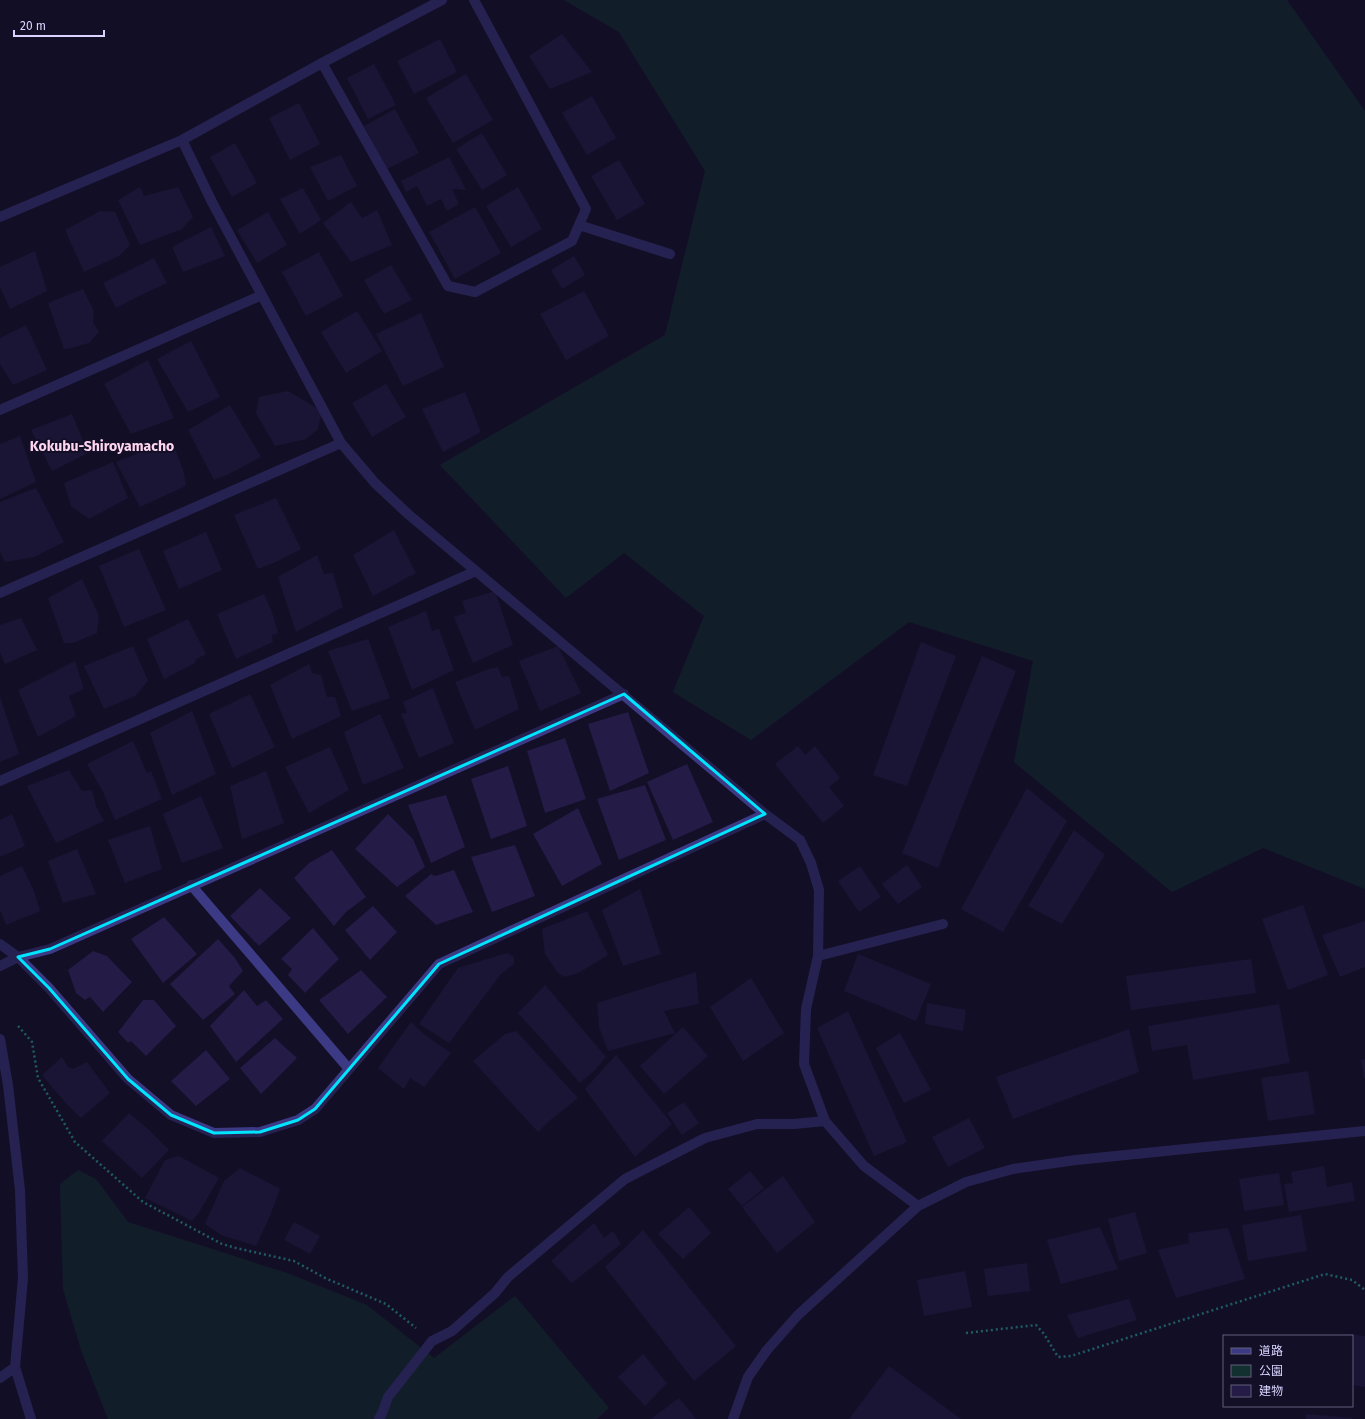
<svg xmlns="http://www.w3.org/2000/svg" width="1365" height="1419" font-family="'Fira Sans','Noto Sans JP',sans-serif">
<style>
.green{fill:#12302f}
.building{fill:#241b47}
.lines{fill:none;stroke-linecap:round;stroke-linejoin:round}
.path{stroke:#2fb8b0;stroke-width:2.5;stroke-dasharray:2 3;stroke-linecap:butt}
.minor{stroke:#3d3a85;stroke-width:10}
.marked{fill:none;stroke:#00e5ff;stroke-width:3;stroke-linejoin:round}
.labels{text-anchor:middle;stroke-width:4;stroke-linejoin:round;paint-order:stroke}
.quarter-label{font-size:14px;font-weight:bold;fill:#ffd6f0;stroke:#130f26}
</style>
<rect width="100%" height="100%" fill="#130f26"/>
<path class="green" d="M564,0H1287L1365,111V889L1263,848L1172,892L1014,762L1033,661L909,622L751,740L673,692L704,616L624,553L566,598L440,465L665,335L705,171L619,32Z
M78,1170L96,1179L128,1222L287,1273L367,1305L434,1358L515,1296L609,1408L597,1419H108L81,1350L63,1289L60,1184Z"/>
<path class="building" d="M562,34L592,72L550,89L529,56Z
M440,39L457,72L414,94L397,61Z
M374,64L396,105L368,119L347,78Z
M466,74L493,120L453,143L426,98Z
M592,96L616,138L587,155L562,113Z
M299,103L320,144L290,160L269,118Z
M395,109L419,153L387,169L364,126Z
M482,133L507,175L482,190L456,149Z
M235,143L257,183L232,197L210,157Z
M341,155L357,186L328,201L310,167Z
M449,157L466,190L452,189L459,204L447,211L441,199L427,206L417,186L406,192L401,181Z
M619,160L645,204L617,220L591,176Z
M140,187L144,196L178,187L193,217L182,229L140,245L118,200Z
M518,187L542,229L511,247L486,206Z
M303,188L321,220L300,234L280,199Z
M351,202L362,218L377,210L392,245L351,262L323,223Z
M475,207L501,253L455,279L429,232Z
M100,211L115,212L130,245L119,256L84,272L65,230Z
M268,212L287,245L257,263L237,230Z
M211,227L225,256L183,272L172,247Z
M35,251L47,291L10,309L0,287V267Z
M319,252L343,296L306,316L282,272Z
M574,256L585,275L562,289L551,270Z
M154,258L167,283L139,296L116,308L103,283Z
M391,265L412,300L384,314L364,280Z
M83,289L94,311L93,322L99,332L89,343L71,348L64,349L48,303Z
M584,291L609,336L566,360L540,314Z
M357,311L382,351L346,373L321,332Z
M421,313L444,367L403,386L376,334Z
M26,325L47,370L13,385L0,364V338Z
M191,341L220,397L188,412L157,359Z
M148,360L174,418L131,434L104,384Z
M386,384L406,417L372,437L352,403Z
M288,391L322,411L318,429L306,439L275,446L256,413L259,397Z
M465,392L481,432L443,452L422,409Z
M230,405L261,457L229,474L214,480L188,430Z
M72,414L88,453L52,471L31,430Z
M20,436L36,482L0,499V444Z
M173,443L184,473L186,486L140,507L116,462L161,444Z
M113,462L128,498L89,519L71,506L64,483Z
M36,488L64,542L34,557L5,562L0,552V502Z
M276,498L301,549L278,561L258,569L234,515Z
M394,530L416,573L373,596L353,555Z
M206,532L222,570L179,589L163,551Z
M139,549L166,610L124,627L99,566Z
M317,555L324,574L333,573L343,607L296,632L278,577Z
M82,579L99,616L97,633L73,643H64L48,598Z
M495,591L513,645L473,663L454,617L466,613L462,601Z
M264,594L272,612L278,633L272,635L273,642L236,659L217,614Z
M426,611L432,631L439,629L454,670L412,690L388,627Z
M21,618L37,650L5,664L0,652V625Z
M188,619L206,654L195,660V663L164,679L147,639Z
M368,639L390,698L352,711L328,651Z
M921,642L956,656L907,786L873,775Z
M133,646L148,681L135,696L104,709L84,666Z
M558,646L581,693L540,711L519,661Z
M982,656L1016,671L938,868L902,853Z
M75,661L84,689L69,696L76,716L38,737L18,690Z
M309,664L312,673L321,675L327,697H335L341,716L292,739L270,685Z
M498,667L502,677L509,676L519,709L475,730L455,682L489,669Z
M433,688L454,743L419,758L401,714L407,713L403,702Z
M250,694L275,747L232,768L209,714Z
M0,697L19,754L0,762Z
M192,711L216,774L172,795L150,733Z
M628,712L649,773L610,791L588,724Z
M380,714L404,768L363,785L344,732Z
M565,738L586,799L545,813L527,751Z
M133,741L147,773L151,771L162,799L115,820L103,792L87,764Z
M798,746L805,755L815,746L840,778L829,787L844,806L823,823L775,764Z
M330,747L349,790L309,813L285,767Z
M687,764L713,822L673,840L647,782Z
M508,766L527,826L491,839L471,779Z
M69,770L82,791L92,790L96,806L104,821L56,843L27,786Z
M266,771L284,823L242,839L230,786Z
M645,785L666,840L619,860L597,799Z
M1027,788L1067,821L1003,932L961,909Z
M446,795L465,847L431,863L408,805Z
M201,796L223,848L182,863L163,814Z
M578,808L602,864L562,886L533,834Z
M12,814L25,846L0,857V820Z
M388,814L413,839L425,867L397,887L355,849Z
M150,826L162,869L125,883L108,840Z
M1074,830L1105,855L1062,924L1028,906Z
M515,845L535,896L492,912L471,857Z
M77,849L96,894L63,903L48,861Z
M332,850L366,897L346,912L334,926L294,878L309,863Z
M907,865L922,887L898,904L882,884Z
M22,866L34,891L40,911L6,925L0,910V876Z
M860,866L881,897L859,912L838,881Z
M454,870L473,912L436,925L405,896L431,874L435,876Z
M260,888L291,918L259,946L230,916Z
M640,889L661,954L623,966L602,910Z
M1303,905L1328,975L1288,990L1262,919Z
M373,906L397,932L370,960L345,930Z
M587,911L608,955L578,973L565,977L558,973L545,954L542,929Z
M164,917L197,954L163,983L131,939Z
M1365,921V967L1340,977L1322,935Z
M313,928L339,959L305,993L288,975L292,969L281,959Z
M218,939L235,958L243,971L229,986L235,994L203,1020L170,984Z
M93,951L107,956L132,982L103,1012L90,997L85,1000L76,993L68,970Z
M507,953L514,957V964L501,974L449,1043L419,1024L458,968Z
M858,954L931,984L916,1021L844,991Z
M1251,959L1256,993L1131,1010L1126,976Z
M361,970L387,997L348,1034L319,1000Z
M696,972L699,1004L664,1011L675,1033L608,1051L599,1027L597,1003Z
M751,978L784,1033L743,1061L710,1007Z
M545,985L606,1057L595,1070L580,1083L547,1045L518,1013Z
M244,990L257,1006L266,1000L283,1019L236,1062L210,1026Z
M143,1000H154L176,1026L146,1056L131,1041L128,1043L118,1032Z
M927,1003L966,1010L963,1031L925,1024Z
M1279,1004L1290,1063L1193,1080L1187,1045L1152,1051L1148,1026Z
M848,1011L907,1142L874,1156L817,1028Z
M411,1022L425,1035L451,1053L424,1087L410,1078L404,1089L378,1068Z
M683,1027L708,1056L664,1094L640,1066Z
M1129,1029L1139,1072L1013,1119L996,1077Z
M516,1031L578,1098L548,1122L538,1132L473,1061L505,1034Z
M900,1033L931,1090L904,1103L876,1048Z
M275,1038L297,1058L261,1094L240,1068Z
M206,1050L230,1079L196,1106L171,1081Z
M616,1055L672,1124L635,1157L585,1089Z
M62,1057L68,1067L73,1069L87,1062L110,1093L81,1118L64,1101L42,1075Z
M1365,1059V1078H1364L1361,1060Z
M1308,1071L1315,1114L1268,1121L1261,1078Z
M684,1102L699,1123L682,1135L667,1113Z
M129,1113L147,1128L169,1150L142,1178L102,1141Z
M969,1118L985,1148L948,1167L932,1137Z
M179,1156L219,1178L198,1214L192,1221L145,1198L165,1160Z
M1324,1166L1327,1187L1352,1182L1355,1201L1289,1212L1284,1184L1293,1183L1291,1172Z
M240,1168L280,1189L270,1216L256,1246L221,1235L205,1224L224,1181Z
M750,1171L764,1188L742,1206L728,1189Z
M1279,1173L1284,1205L1244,1211L1239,1179Z
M783,1176L815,1222L777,1253L742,1207Z
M689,1207L711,1233L683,1259L658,1234Z
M1135,1212L1147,1253L1119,1261L1108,1219Z
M1301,1215L1307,1251L1248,1261L1242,1225Z
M294,1222L320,1236L310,1254L284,1240Z
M594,1223L604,1238L613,1231L621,1244L572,1283L551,1261Z
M1100,1227L1118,1269L1061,1284L1047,1240Z
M1228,1228L1245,1279L1176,1298L1158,1250L1189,1243L1188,1233Z
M643,1230L736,1346L694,1381L605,1267Z
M1027,1263L1030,1291L988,1296L984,1269Z
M965,1271L972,1307L924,1316L917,1280Z
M1129,1299L1137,1320L1078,1338L1067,1315Z
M1351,1334L1365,1336V1387L1352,1385Z
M643,1354L667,1383L645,1406L618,1377Z
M889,1366L961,1419H849Z
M679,1398L696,1419H651Z
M1306,1414L1352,1418V1419H1306Z"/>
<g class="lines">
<path class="path" d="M18,1026L32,1042L38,1078L75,1142L143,1202L222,1244L236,1248L294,1261L325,1278L386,1304L416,1328
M966,1333L1036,1325L1044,1334L1058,1357L1071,1356L1325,1274L1352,1280L1365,1290"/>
<path class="minor" d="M442,0L322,63L448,286L475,292L572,241L586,209L474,0
M182,140L212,202L341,443L375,483L408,514L765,814L800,840L811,863L819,890L818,956L806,1009L804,1064L825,1121L864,1166L918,1206
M0,217L182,140L322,63
M579,225L670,254
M0,410L262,295
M0,593L341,443
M0,781L476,571
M191,885L349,1069
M0,944L18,957L49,988L128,1079L171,1115L214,1133L260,1132L298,1120L315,1109L439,964L765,814
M818,956L943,924
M0,966L18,957L50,949L624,694
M0,1039L8,1085L20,1190L23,1278L15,1367L31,1419
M0,1378L15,1367
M379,1419L383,1411L388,1397L432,1341L452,1331L495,1293L508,1277L625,1179L705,1138L757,1124H794L825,1121
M733,1419L748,1377L767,1350L798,1315L918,1206L966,1182L1013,1169L1076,1160L1365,1131"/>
</g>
<path d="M0 0H1365V1419H0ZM624,694L765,814L439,964L315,1109L298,1120L260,1132L214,1133L171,1115L128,1079L49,988L18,957L50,949Z" fill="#130f26" fill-opacity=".55" fill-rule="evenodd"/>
<path class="marked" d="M624,694L765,814L439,964L315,1109L298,1120L260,1132L214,1133L171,1115L128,1079L49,988L18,957L50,949Z"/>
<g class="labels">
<g class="quarter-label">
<text x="102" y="451">Kokubu-Shiroyamacho</text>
</g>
</g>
<rect x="1223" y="1335" width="130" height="72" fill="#130f26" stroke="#625e7d"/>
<rect x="1231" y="1348" width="20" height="6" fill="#3d3a85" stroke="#625e7d"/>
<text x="1259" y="1355" font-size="12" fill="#d9d4ff">道路</text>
<rect x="1231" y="1365" width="20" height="12" fill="#12302f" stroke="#625e7d"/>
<text x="1259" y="1375" font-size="12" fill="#d9d4ff">公園</text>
<rect x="1231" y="1385" width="20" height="12" fill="#241b47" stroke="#625e7d"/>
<text x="1259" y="1395" font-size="12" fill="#d9d4ff">建物</text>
<path d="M14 30v6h90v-6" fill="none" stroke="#d9d4ff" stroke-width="2"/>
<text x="20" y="30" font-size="12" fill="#d9d4ff" stroke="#130f26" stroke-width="3" paint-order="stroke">20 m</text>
</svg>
